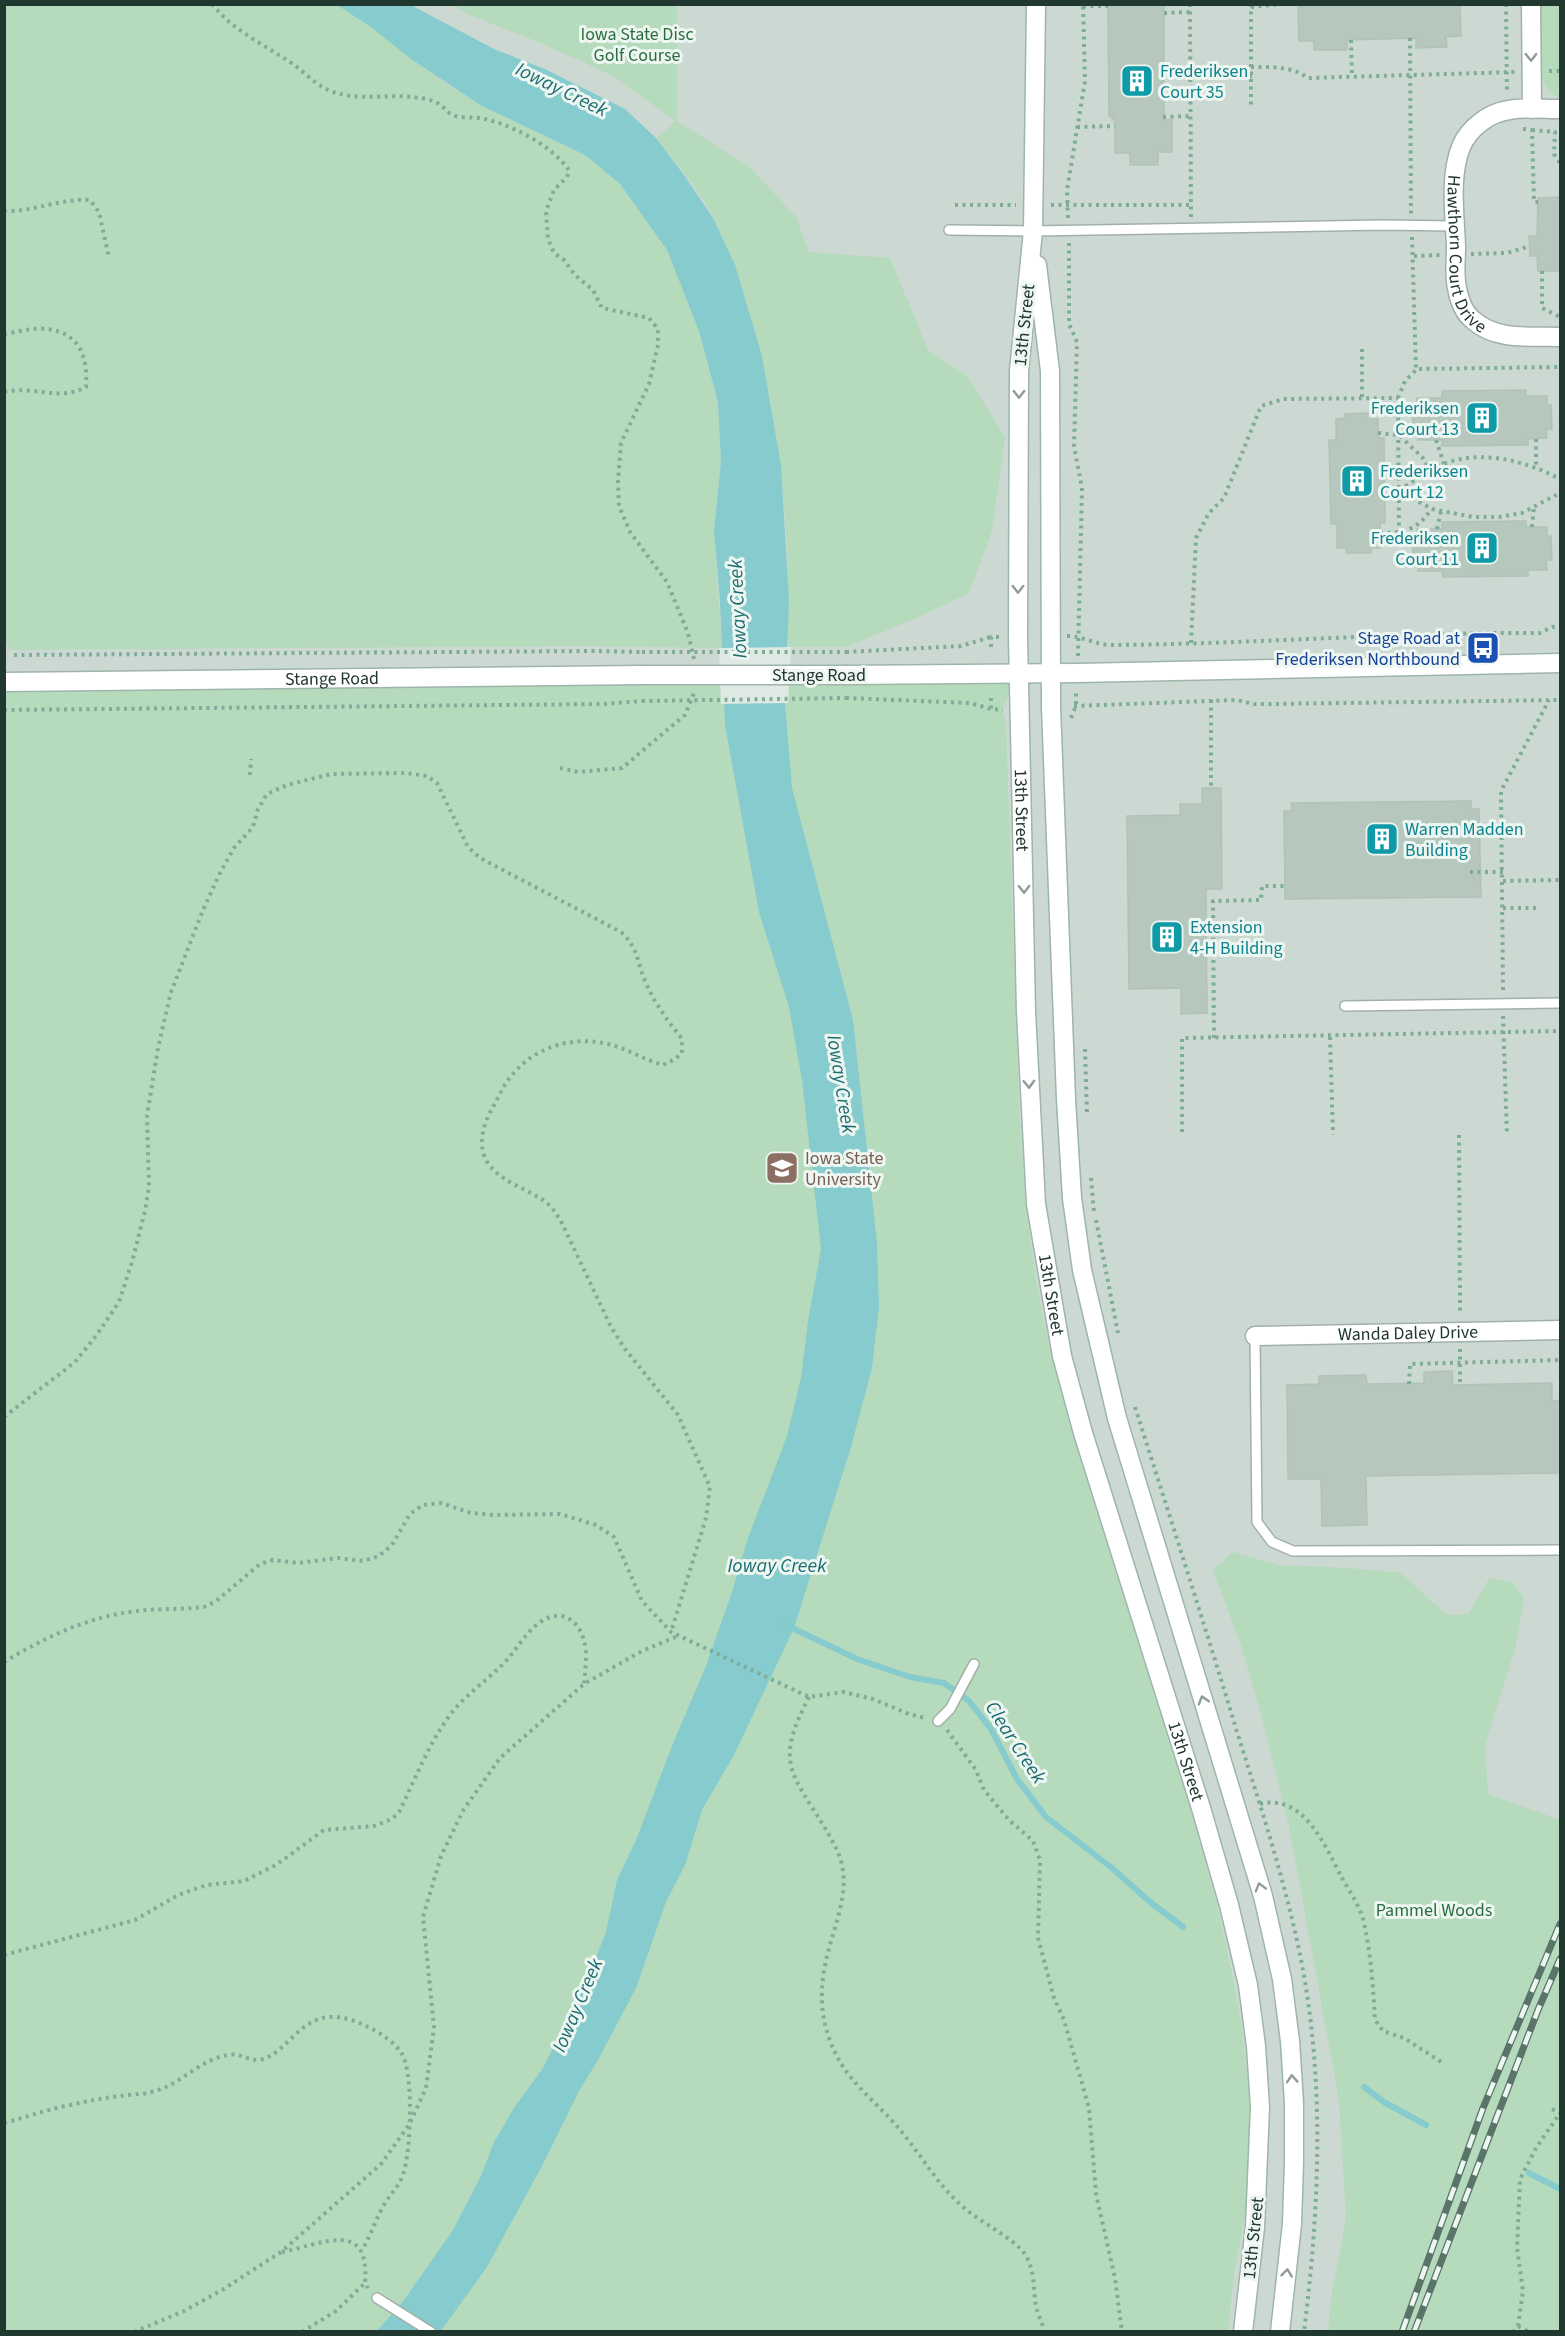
<svg xmlns="http://www.w3.org/2000/svg" width="1565" height="2336" font-family="'Source Sans 3',sans-serif">
<style>
.built{fill:#ccd9d2}
.green{fill:#b6dabc}
.water{fill:#86cbce}
.pier{fill:#dee9e3}
.lines{fill:none;stroke-linecap:round;stroke-linejoin:round}
.stream{stroke:#86cbce;stroke-width:6}
.building{fill:#b6c7be;stroke:#b0c2b9;stroke-width:1.5}
.service-casing{stroke:#a1b0a9;stroke-width:12}
.minor-casing{stroke:#a1b0a9;stroke-width:21}
.secondary-casing{stroke:#9db5aa;stroke-width:21}
.path{stroke:#7fac99;stroke-width:4;stroke-dasharray:3 4.5;stroke-linecap:butt}
.service{stroke:#fff;stroke-width:9}
.minor{stroke:#fff;stroke-width:18}
.secondary{stroke:#fff;stroke-width:18}
.rail-casing{stroke:#5a746a;stroke-width:7}
.rail{stroke:#eef6f1;stroke-width:4.5;stroke-dasharray:14;stroke-linecap:butt}
.secondary-bridge-casing{stroke:#9db5aa;stroke-width:21;stroke-linecap:butt}
.path-bridge{stroke:#7fac99;stroke-width:4;stroke-dasharray:3 4.5;stroke-linecap:butt}
.secondary-bridge{stroke:#fff;stroke-width:18}
.oneway{stroke:#909c97}
.labels{text-anchor:middle;stroke-width:6;stroke-linejoin:round;paint-order:stroke}
.park-label{font-size:18px;fill:#2b6e3e;stroke:#eef6f1}
.culture-label{font-size:18px;fill:#0d838f;stroke:#eef6f1;text-anchor:start}
.street-label{font-size:18px;fill:#20382f;stroke:#eef6f1}
.transit-label{font-size:18px;fill:#164399;stroke:#eef6f1;text-anchor:end}
.education-label{font-size:18px;fill:#785e54;stroke:#eef6f1;text-anchor:start}
.water-label{font-size:20px;font-style:italic;fill:#1c6d72;stroke:#eef6f1}
</style>
<rect width="100%" height="100%" fill="#dee9e3"/>
<path class="built" d="M5,5H1560V2331H5Z"/>
<path class="green" d="M4,5H337L371,27L444,82L480,105L585,155L620,184L667,250L699,331L718,402L721,461L714,530L722,648L582,646L10,650L4,641Z
M452,5H677V121L751,168L796,217L809,252L890,258L928,350L967,376L1005,437L992,531L969,593L914,619L846,647H788C791,502 775,353 714,220C702,193 674,162 656,138L676,121L611,75L536,41L469,15Z
M1539,5H1560V98C1530,88 1539,30 1539,5Z
M1018,673L1002,710L1006,723L1019,1111L1025,1199L1035,1275L1049,1346L1069,1424L1190,1808L1217,1904L1235,1987L1243,2034L1249,2100L1250,2153L1247,2206L1234,2274L1228,2331H5V682Z
M1233,1552L1279,1565L1349,1568L1401,1573L1447,1615L1468,1614C1476,1603 1483,1586 1490,1578L1513,1583L1524,1599L1515,1649L1485,1745L1488,1794L1560,1820V2331H1328L1332,2292L1346,2218L1339,2100L1289,1826L1261,1714L1241,1645L1213,1570Z"/>
<path class="water" d="M337,5H411L494,49L547,70L625,109L656,138L684,175L713,218L735,265L762,356L781,465L789,601L785,704L792,788L853,1020L877,1243L879,1307L872,1368L851,1447L794,1628L734,1755L702,1810L685,1865L666,1902L636,1988L598,2060L579,2091L542,2166L487,2267L440,2332L377,2331L404,2300L453,2230L481,2176L494,2142L514,2108L543,2068L584,1987L606,1932L617,1880L636,1840L674,1741L706,1666L732,1592L747,1541L787,1436L801,1378L808,1321L821,1249L802,1080L789,1007L759,912L725,725L720,602L714,530L721,461L718,402L699,331L667,250L620,184L585,155L480,105L411,59L371,27Z"/>
<path class="pier" d="M791,647L788,703L721,704L719,648Z"/>
<g class="lines">
<path class="stream" d="M786,1625L857,1659L910,1677L944,1683L969,1701L991,1729L1017,1779L1046,1817L1112,1868L1150,1902L1183,1927
M1364,2087L1384,2102L1426,2125
M1529,2173L1560,2189"/>
</g>
<path class="building" d="M1112,4H1164V120H1172V152H1158V165H1130V153H1115V119L1112,120V116H1109L1108,6Z
M1314,5H1460L1461,36L1446,37L1447,47L1416,48V38L1347,40V50H1314V41H1299L1298,7H1315Z
M1560,197V271H1538L1537,256H1530L1529,236H1537L1538,198Z
M1526,390V396H1547V405H1551L1552,429H1546L1547,438L1528,439V445L1442,446V440H1418V432H1413V406H1417V398H1442V391Z
M1368,413V419H1378V438H1384L1385,523H1380V548H1371V553H1346V548H1337V524H1331L1329,440H1336V419L1345,418V414Z
M1526,521V527H1547V537L1551,536L1552,560H1546L1547,570H1528V576L1443,577L1442,571H1418V563H1413V537H1417V529H1442V522Z
M1202,788H1221L1222,889H1206L1207,1013L1181,1014V988L1129,989L1127,816L1180,815V804H1202Z
M1471,801V809H1479L1481,897L1285,899L1284,811H1292L1291,803Z
M1452,1371L1453,1385L1552,1383V1401L1560,1400V1473L1366,1476L1367,1525L1322,1526L1321,1479H1288L1287,1385L1319,1384V1376L1366,1375L1367,1384L1424,1383V1372Z"/>
<g class="lines">
<g class="service-casing">
<path id="service" d="M949,230L1033,231L1382,225L1455,226
M1345,1006L1560,1003
M1255,1336L1257,1522L1272,1542L1293,1551L1560,1550
M938,1721L950,1709L974,1664
M377,2298L431,2332"/>
</g>
<g class="minor-casing">
<g id="minor">
<path d="M1531,4L1532,109"/>
<path id="s1" d="M1560,109C1534,109 1503,104 1481,122C1473,128 1465,137 1461,147C1449,177 1455,215 1456,247C1456,260 1454,275 1457,288C1459,299 1464,313 1473,320C1496,341 1531,336 1560,337"/>
<path id="s2" d="M1255,1336L1560,1330"/>
</g>
</g>
<g class="secondary-casing">
<g id="secondary">
<path id="s3" d="M1036,4L1033,231L1019,371L1018,637L1026,1012L1036,1204L1062,1356L1083,1433L1201,1808L1229,1905L1248,1985L1256,2046L1260,2107L1255,2227L1243,2332"/>
<path d="M1037,265L1050,371L1051,707L1066,1099L1072,1198L1082,1270L1117,1418L1263,1896L1282,1979L1290,2041L1294,2103V2162L1292,2224L1280,2332"/>
<path d="M846,675L1077,673L1560,663"/>
<path id="s4" d="M4,682L642,675"/>
</g>
</g>
<path class="path" d="M212,4C233,31 265,45 293,64C304,72 314,83 326,89C353,102 384,94 412,97C420,98 432,99 439,104C444,107 447,113 453,115C462,119 475,116 485,119C514,126 551,145 569,170L567,177L554,190L546,211L548,239L554,253L564,260L575,275L593,290L602,308L649,318L658,329V345L649,384L621,443L618,481L619,506L630,532L667,582L688,633L694,659
M1190,4L1191,217
M1251,4V105
M1506,4L1507,94
M1083,6H1108
M1251,7L1282,4
M1164,13L1190,12
M1410,38L1411,215
M1351,40L1352,77
M1251,67C1271,67 1292,66 1308,78L1515,72
M1549,71H1560
M1190,78L1252,76
M1163,117L1191,116
M1077,127L1115,126
M1523,129L1532,130L1534,202H1538
M1532,130L1555,132L1554,154L1560,163
M955,205H1016
M1051,205H1191
M4,211C34,212 61,198 90,200L99,212L109,258
M1068,218L1067,190L1085,81L1083,4
M1412,237L1416,371
M1069,243V324L1077,342L1074,446L1082,488L1078,656
M1471,254L1507,253L1530,246
M1414,256L1440,255
M1542,271V308L1560,317
M4,334C17,332 34,327 47,329C80,333 88,357 86,387C59,402 34,385 4,392
M1362,349V399
M1378,433L1399,435L1425,460L1429,472
M1536,439V466
M1436,440L1444,464
M1399,490C1413,482 1428,470 1443,464C1482,449 1526,461 1560,479
M1399,491L1432,509L1473,517H1499L1522,513L1560,493
M1532,527L1534,507
M1437,529L1441,511
M1380,533C1403,533 1418,530 1431,509
M1399,533L1398,398L1405,381L1417,369L1560,367
M1067,636C1083,636 1096,645 1112,645C1255,644 1397,632 1540,633L1552,627L1560,626
M1191,643L1196,538L1209,513L1224,498L1261,406L1283,399L1398,398
M991,647V637H1000
M846,652L961,646L991,637
M14,655L595,651L642,652
M846,698L970,703L991,709L1003,710
M991,698V709
M1211,700V788
M1074,706L1236,700L1254,704H1271L1560,700
M4,710L603,704L642,701
M1071,718L1076,706V691
M560,768L578,772L622,768L685,715L694,693
M250,775L251,759
M1470,872H1503
M1503,881L1560,880
M1503,908H1539
M1503,990L1501,791L1549,700
M1503,1016L1507,1135
M1330,1037L1333,1135
M1214,1038L1213,901L1261,900L1262,886H1285
M1085,1049L1087,1114
M1182,1132V1038L1560,1031
M1459,1135L1460,1314
M1091,1178L1094,1212
M1096,1220L1118,1333
M1460,1349V1385
M1409,1384L1410,1364L1560,1360
M1135,1407C1170,1517 1205,1626 1238,1735C1262,1811 1287,1887 1302,1965C1325,2086 1319,2211 1304,2332
M4,1417L75,1362L96,1336L119,1302L132,1262L145,1211L149,1186L147,1116L158,1048L171,992L203,910L220,873L234,848L253,827L258,809L267,794L287,785L331,774L406,773L427,776L437,783L468,847L480,858L621,932C640,950 636,962 646,983C655,1004 668,1021 682,1039V1053L675,1059L663,1065C645,1060 629,1050 612,1045C575,1035 537,1045 512,1075C504,1084 499,1096 493,1107C484,1123 476,1145 488,1163C501,1183 530,1189 548,1204C553,1208 556,1214 560,1219L611,1327L625,1349L678,1415L710,1487L706,1518L671,1632
M4,1662C42,1639 85,1618 130,1612C154,1608 179,1610 204,1607L215,1602L260,1564L273,1560L298,1563L338,1558L363,1561L379,1556L392,1545L410,1514L423,1505L441,1503L471,1513L494,1515L560,1514L596,1525L614,1537L642,1601L671,1632L809,1697L844,1692L873,1699L909,1714L925,1718
M809,1697C775,1762 790,1771 825,1828C832,1840 839,1852 842,1865C848,1892 837,1919 830,1945C821,1975 818,2007 829,2038C843,2078 868,2094 894,2123C918,2149 936,2184 963,2207C980,2222 1012,2237 1024,2253C1035,2267 1033,2290 1036,2306C1038,2315 1042,2323 1045,2332
M947,1730L976,1770L984,1790L1009,1820L1033,1841L1040,1860L1038,1938L1054,1998L1064,2020L1089,2108L1096,2194L1115,2278L1122,2332
M1260,1804C1304,1793 1325,1846 1342,1878C1349,1890 1359,1905 1363,1919C1371,1952 1373,1986 1375,2020L1383,2031L1404,2038L1443,2063
M4,1955L135,1920L178,1895L207,1885L244,1881L276,1865L324,1830L374,1826L392,1819L399,1812C414,1782 426,1750 445,1722C461,1697 486,1682 506,1661C515,1651 522,1639 532,1629C558,1603 583,1618 586,1652C586,1663 585,1674 584,1684
M1552,2109L1560,2113
M4,2123C27,2117 48,2109 70,2105C87,2101 103,2098 120,2096C130,2094 141,2095 151,2092C180,2086 198,2060 228,2055C240,2052 251,2063 263,2059C288,2051 300,2017 332,2017C352,2016 391,2035 402,2054C414,2075 411,2151 403,2175C398,2188 390,2194 384,2205C375,2220 371,2236 362,2250
M282,2252C323,2244 370,2218 365,2283L368,2288
M1518,2326L1529,2332
M134,2332L184,2311L222,2290L281,2252L381,2164L409,2125L426,2088L434,2027L423,1917L441,1856L464,1809L500,1758L584,1684L642,1651L678,1636
M302,2332L336,2311L365,2283
M1513,2332L1518,2326L1523,2291L1517,2248L1520,2179L1536,2148L1560,2113"/>
<use href="#service" class="service"/>
<use href="#minor" class="minor"/>
<use href="#secondary" class="secondary"/>
<g class="rail-casing">
<path id="rail" d="M1402,2332L1483,2108L1560,1924
M1414,2332L1538,2010L1560,1959"/>
</g>
<use href="#rail" class="rail"/>
<g class="secondary-bridge-casing">
<path id="secondary-bridge" d="M642,675H846"/>
</g>
<path class="path-bridge" d="M642,652H846
M642,701L846,698"/>
<use href="#secondary-bridge" class="secondary-bridge"/>
</g>
<defs><path id="oneway-chevron" d="M-2-3.5L2.5 0L-2 3.5" fill="none" stroke-width="1.6" stroke-linecap="round" stroke-linejoin="round" transform="scale(1.5)"/></defs>
<g class="oneway">
<use href="#oneway-chevron" transform="translate(1531 57) rotate(89)"/>
<use href="#oneway-chevron" transform="translate(1019 394) rotate(90)"/>
<use href="#oneway-chevron" transform="translate(1018 589) rotate(90)"/>
<use href="#oneway-chevron" transform="translate(1024 889) rotate(89)"/>
<use href="#oneway-chevron" transform="translate(1029 1084) rotate(88)"/>
<use href="#oneway-chevron" transform="translate(1203 1700) rotate(-107)"/>
<use href="#oneway-chevron" transform="translate(1260 1887) rotate(-106)"/>
<use href="#oneway-chevron" transform="translate(1292 2079) rotate(-94)"/>
<use href="#oneway-chevron" transform="translate(1287 2273) rotate(-84)"/>
</g>
<defs>
<g id="building-square" transform="scale(1.725)"><rect x="-9" y="-9" width="18" height="18" rx="4" fill="#0f9aa8" stroke="#eef6f1"/><path d="M-4-6H4V6H1V3H-1V6H-4ZM-2.5-4.3h1.7v1.8h-1.7ZM.8-4.3h1.7v1.8H.8ZM-2.5-1h1.7V.8h-1.7ZM.8-1h1.7V.8H.8Z" fill="#fff"/></g>
<g id="bus-square" transform="scale(1.725)"><rect x="-9" y="-9" width="18" height="18" rx="4" fill="#1a4fb4" stroke="#eef6f1"/><path d="M-5-6H5V4H4V6H2V4H-2V6H-4V4H-5ZM-3.5-4V0h7V-4ZM-3.5 1.2v1.5H-2V1.2ZM2 1.2v1.5H3.5V1.2Z" fill="#fff"/></g>
<g id="university-square" transform="scale(1.725)"><rect x="-9" y="-9" width="18" height="18" rx="4" fill="#8d6e63" stroke="#eef6f1"/><path d="M0-5L7-2L0 1L-7-2ZM-4 1L0 2.5L4 1V4Q0 6-4 4Z" fill="#fff"/></g>
</defs>
<g fill-rule="evenodd">
<use href="#building-square" x="1137" y="81"/>
<use href="#building-square" x="1482" y="418"/>
<use href="#building-square" x="1357" y="481"/>
<use href="#building-square" x="1482" y="548"/>
<use href="#bus-square" x="1483" y="648"/>
<use href="#building-square" x="1382" y="839"/>
<use href="#building-square" x="1167" y="937"/>
<use href="#university-square" x="782" y="1168"/>
</g>
<g class="labels">
<g class="park-label">
<text x="637" y="40">Iowa State Disc<tspan x="637" dy="21">Golf Course</tspan></text>
<text x="1434" y="1916">Pammel Woods</text>
</g>
<g class="culture-label">
<text x="1160" y="77">Frederiksen<tspan x="1160" dy="21">Court 35</tspan></text>
<text x="1459" y="414" text-anchor="end">Frederiksen<tspan x="1459" dy="21">Court 13</tspan></text>
<text x="1380" y="477">Frederiksen<tspan x="1380" dy="21">Court 12</tspan></text>
<text x="1459" y="544" text-anchor="end">Frederiksen<tspan x="1459" dy="21">Court 11</tspan></text>
<text x="1405" y="835">Warren Madden<tspan x="1405" dy="21">Building</tspan></text>
<text x="1190" y="933">Extension<tspan x="1190" dy="21">4-H Building</tspan></text>
</g>
<g class="street-label">
<text dy="6" stroke="none"><textPath href="#s1" startOffset="225">Hawthorn Court Drive</textPath></text>
<text transform="translate(1024 325) rotate(-84)" y="6">13th Street</text>
<text x="819" y="681">Stange Road</text>
<text dy="6" stroke="none"><textPath href="#s4" startOffset="328">Stange Road</textPath></text>
<text dy="6" stroke="none"><textPath href="#s3" startOffset="807">13th Street</textPath></text>
<text dy="6" stroke="none"><textPath href="#s3" startOffset="1293">13th Street</textPath></text>
<text dy="6" stroke="none"><textPath href="#s2" startOffset="153">Wanda Daley Drive</textPath></text>
<text dy="6" stroke="none"><textPath href="#s3" startOffset="1779">13th Street</textPath></text>
<text transform="translate(1253 2238) rotate(-84)" y="6">13th Street</text>
</g>
<g class="transit-label">
<text x="1460" y="644">Stage Road at<tspan x="1460" dy="21">Frederiksen Northbound</tspan></text>
</g>
<g class="education-label">
<text x="805" y="1164">Iowa State<tspan x="805" dy="21">University</tspan></text>
</g>
<g class="water-label">
<text transform="translate(562 89) rotate(26)" y="7">Ioway Creek</text>
<text transform="translate(737 609) rotate(-93)" y="7">Ioway Creek</text>
<text transform="translate(842 1084) rotate(81)" y="7">Ioway Creek</text>
<text x="777" y="1572">Ioway Creek</text>
<text transform="translate(1016 1742) rotate(57)" y="7">Clear Creek</text>
<text transform="translate(577 2005) rotate(-67)" y="7">Ioway Creek</text>
</g>
</g>
<rect width="1565" height="2336" fill="none" stroke="#20382f" stroke-width="12"/>
</svg>
